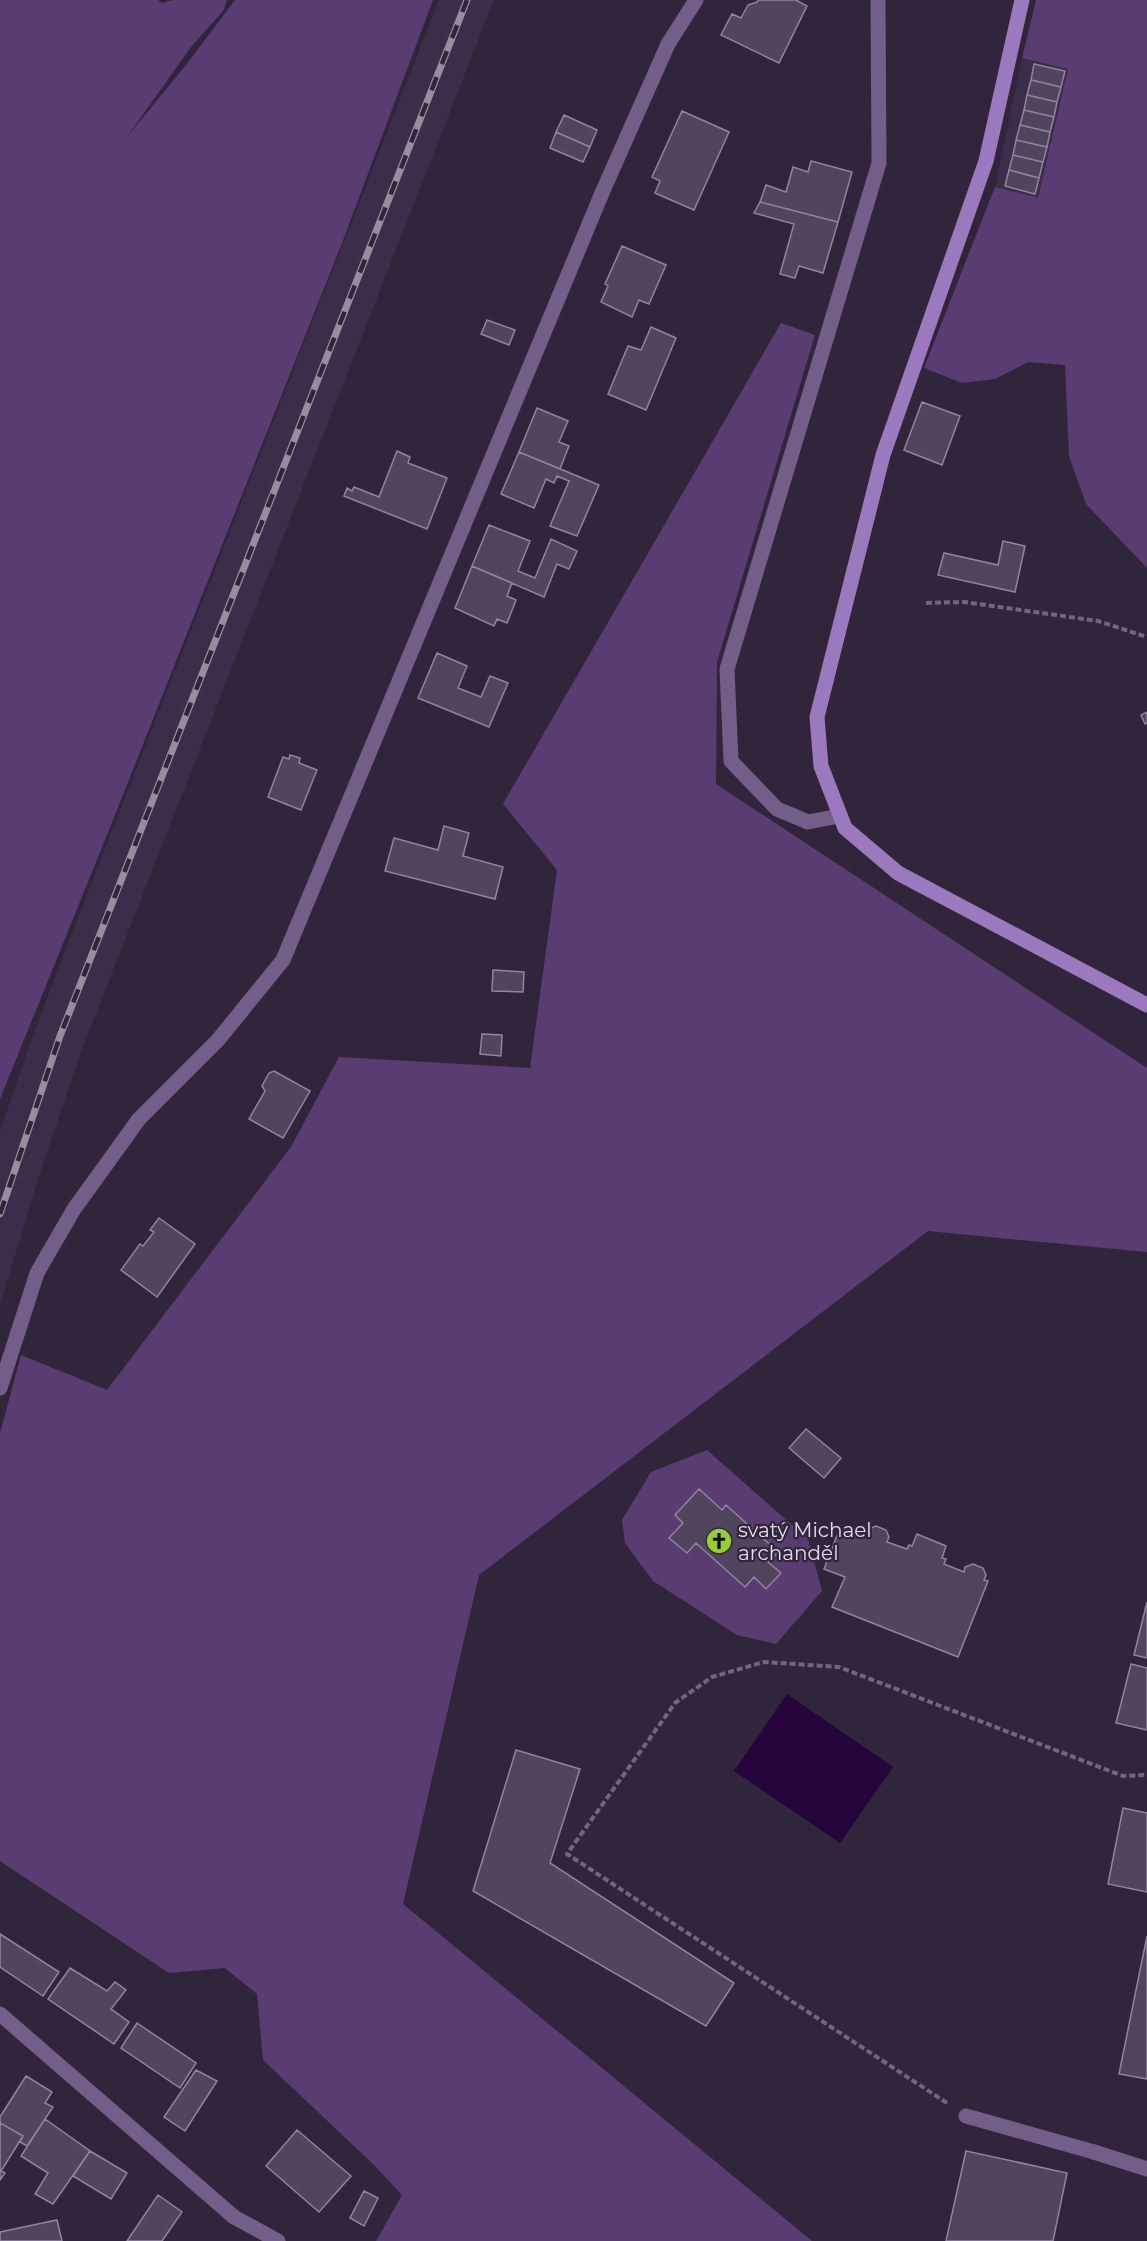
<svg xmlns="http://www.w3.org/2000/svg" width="1147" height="2241" font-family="Montserrat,sans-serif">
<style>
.built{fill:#3c2e4a}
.green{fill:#593d72;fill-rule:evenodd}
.water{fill:#26043c}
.building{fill:#51445d;stroke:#91849f;stroke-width:1.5}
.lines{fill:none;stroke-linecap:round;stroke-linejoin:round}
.path{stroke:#71677b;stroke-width:4;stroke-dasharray:6 3;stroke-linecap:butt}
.lane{stroke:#735d89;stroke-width:15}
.street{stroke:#735d89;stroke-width:15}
.secondary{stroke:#9c78be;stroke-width:15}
.rail-casing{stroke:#978d9f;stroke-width:7}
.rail{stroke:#31253c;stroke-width:4.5;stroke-dasharray:14;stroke-linecap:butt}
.labels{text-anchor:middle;stroke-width:4.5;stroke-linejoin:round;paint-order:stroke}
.poi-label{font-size:20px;fill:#e3dbea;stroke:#31253c;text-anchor:start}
</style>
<rect width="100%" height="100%" fill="#31253c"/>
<path class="built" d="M439,0H494L84,1044L43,1164L0,1304V1131L36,1027L86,897Z
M1022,58L1068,69L1038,199L995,187Z"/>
<path class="green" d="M0,0H158L162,3L173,0H227L223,11L191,47L127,137L186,65L235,0H433L342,243L109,830L0,1099Z
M1036,0H1147V568L1086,504L1069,456L1065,365L1028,362L995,379L962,383L924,368L995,187L1038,198L1068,69L1022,58Z
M781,323L815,335L717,662L716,784L1147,1068V1252L928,1231L479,1575L403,1904L812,2241H376L402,2195L373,2164L263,2060L257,1994L225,1968L169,1973L0,1861V1433L21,1355L107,1390L291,1147L339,1057L530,1068L557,870L503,804Z
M707,1450L808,1539L822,1591L776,1644L737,1635L653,1581L625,1543L622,1520L651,1472ZM699,1489L722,1510L726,1505L777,1551L768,1562L781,1573L767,1589L754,1577L745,1587L696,1543L687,1553L670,1538L683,1523L675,1515Z"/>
<path class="water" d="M787,1694L893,1767L840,1843L734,1771Z"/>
<path class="building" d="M759,0H796L807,6L779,63L721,35L732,14L741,18L748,5L757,2Z
M1034,64L1065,71L1061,87L1031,80Z
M1031,80L1061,87L1057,102L1027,95Z
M1027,95L1057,102L1054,117L1024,110Z
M1024,110L1054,117L1050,132L1020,125Z
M682,111L729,132L694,210L655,193L660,181L652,177Z
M564,115L597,130L590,147L556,132Z
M1020,125L1050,132L1047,147L1016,140Z
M556,132L590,147L583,162L550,148Z
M1016,140L1047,147L1043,162L1013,155Z
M1013,155L1043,162L1039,178L1009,170Z
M811,161L852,172L838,222L760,202L766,185L786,192L793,167L808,172Z
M1009,170L1039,178L1035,194L1005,186Z
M760,202L838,222L823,273L799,266L795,278L780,274L794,224L754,213Z
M622,246L666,265L649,304L639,300L632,317L601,302L608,286L605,284Z
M487,320L515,330L509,345L481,334Z
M651,327L676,338L646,410L608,394L628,346L641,350Z
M922,402L960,416L942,465L904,450Z
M537,408L568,421L559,442L569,446L560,469L519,452Z
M397,451L410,457L408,463L447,478L427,529L344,496L347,488L352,491L354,487L379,497Z
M519,452L599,485L577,536L550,526L569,481L557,476L554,483L546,479L534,508L501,494Z
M489,525L530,541L518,571L535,578L551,539L577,551L569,569L557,564L544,597L472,566Z
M1003,541L1025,546L1015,592L938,575L944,553L998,565Z
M472,566L512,583L507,596L516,600L507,623L497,619L494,626L455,608Z
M437,653L467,666L458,688L481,697L490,676L508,683L489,727L418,698Z
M1147,712V723L1145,724L1141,715Z
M290,755L300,758L299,763L317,770L301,810L268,797L283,757L289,759Z
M444,826L469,833L463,856L503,867L495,899L385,871L394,838L438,850Z
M493,970L524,972L523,992L492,991Z
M482,1034L502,1035L501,1056L480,1054Z
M274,1071L310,1091L283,1138L249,1119L265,1091L262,1086L269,1073Z
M159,1218L195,1244L157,1297L121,1270L140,1244L143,1246L154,1232L150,1230Z
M806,1429L841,1458L824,1478L789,1448Z
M699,1489L722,1510L726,1505L778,1552L768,1562L781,1573L766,1589L754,1577L745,1587L696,1543L687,1553L669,1538L683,1523L675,1515Z
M876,1526L886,1530L889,1537L887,1542L907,1549L909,1545L912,1546L917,1534L946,1546L942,1558L946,1559L944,1564L964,1572L965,1567L973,1564L983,1568L986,1575L984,1580L988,1581L958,1657L832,1607L845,1577L824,1569L840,1528L861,1536L863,1532L867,1534L869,1529Z
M1147,1602V1658L1134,1655Z
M1131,1664L1147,1668V1730L1116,1723Z
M516,1750L580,1769L550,1863L734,1983L706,2026L473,1891Z
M1123,1808L1147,1813V1892L1108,1884Z
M0,1934L59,1972L43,1996L0,1967Z
M1147,1936V2079L1119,2074Z
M70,1968L107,1991L115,1982L126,1990L111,2009L129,2022L114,2044L48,1999Z
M137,2023L196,2063L180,2088L121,2048Z
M196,2070L217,2081L185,2131L164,2117Z
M26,2076L52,2092L45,2103L53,2107L27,2146L20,2142L23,2136L0,2123V2117Z
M45,2119L90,2151L53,2204L35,2194L48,2173L21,2156Z
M0,2123L23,2136L1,2171L5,2173L0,2180Z
M297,2130L351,2176L319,2212L266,2166Z
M90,2151L127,2173L111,2199L73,2176Z
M966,2151L1067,2173L1053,2241H946Z
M364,2191L378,2198L364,2226L350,2218Z
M158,2195L182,2212L162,2241H127Z
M57,2220L62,2241H0V2232Z"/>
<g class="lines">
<path class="path" d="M926,603L964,602L1098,621L1147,637
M947,2103L567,1854L675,1703L712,1677L764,1662L839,1667L1123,1776L1147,1775"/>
<path class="lane" d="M966,2116L1094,2152"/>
<path class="street" d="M839,816L808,822L777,809L731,761L727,669L879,163L878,0
M0,1388L37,1273L74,1209L139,1119L218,1040L283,960L602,193L668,44L696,0
M0,2014L234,2217L278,2241
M1094,2152L1147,2169"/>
<path class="secondary" d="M1022,0L986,161L883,455L817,717L821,766L845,828L898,873L1147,1005"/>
<g class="rail-casing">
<path id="rail" d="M0,1214L60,1036L467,0"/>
</g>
<use href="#rail" class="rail"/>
</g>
<defs>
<g id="church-disc" transform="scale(1.35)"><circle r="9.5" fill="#97cc38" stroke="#31253c"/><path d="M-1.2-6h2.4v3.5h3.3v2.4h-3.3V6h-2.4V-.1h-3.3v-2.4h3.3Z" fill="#111"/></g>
</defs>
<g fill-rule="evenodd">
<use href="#church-disc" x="719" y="1541"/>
</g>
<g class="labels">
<g class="poi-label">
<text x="738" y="1537">svatý Michael<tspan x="738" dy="23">archanděl</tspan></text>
</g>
</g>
</svg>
